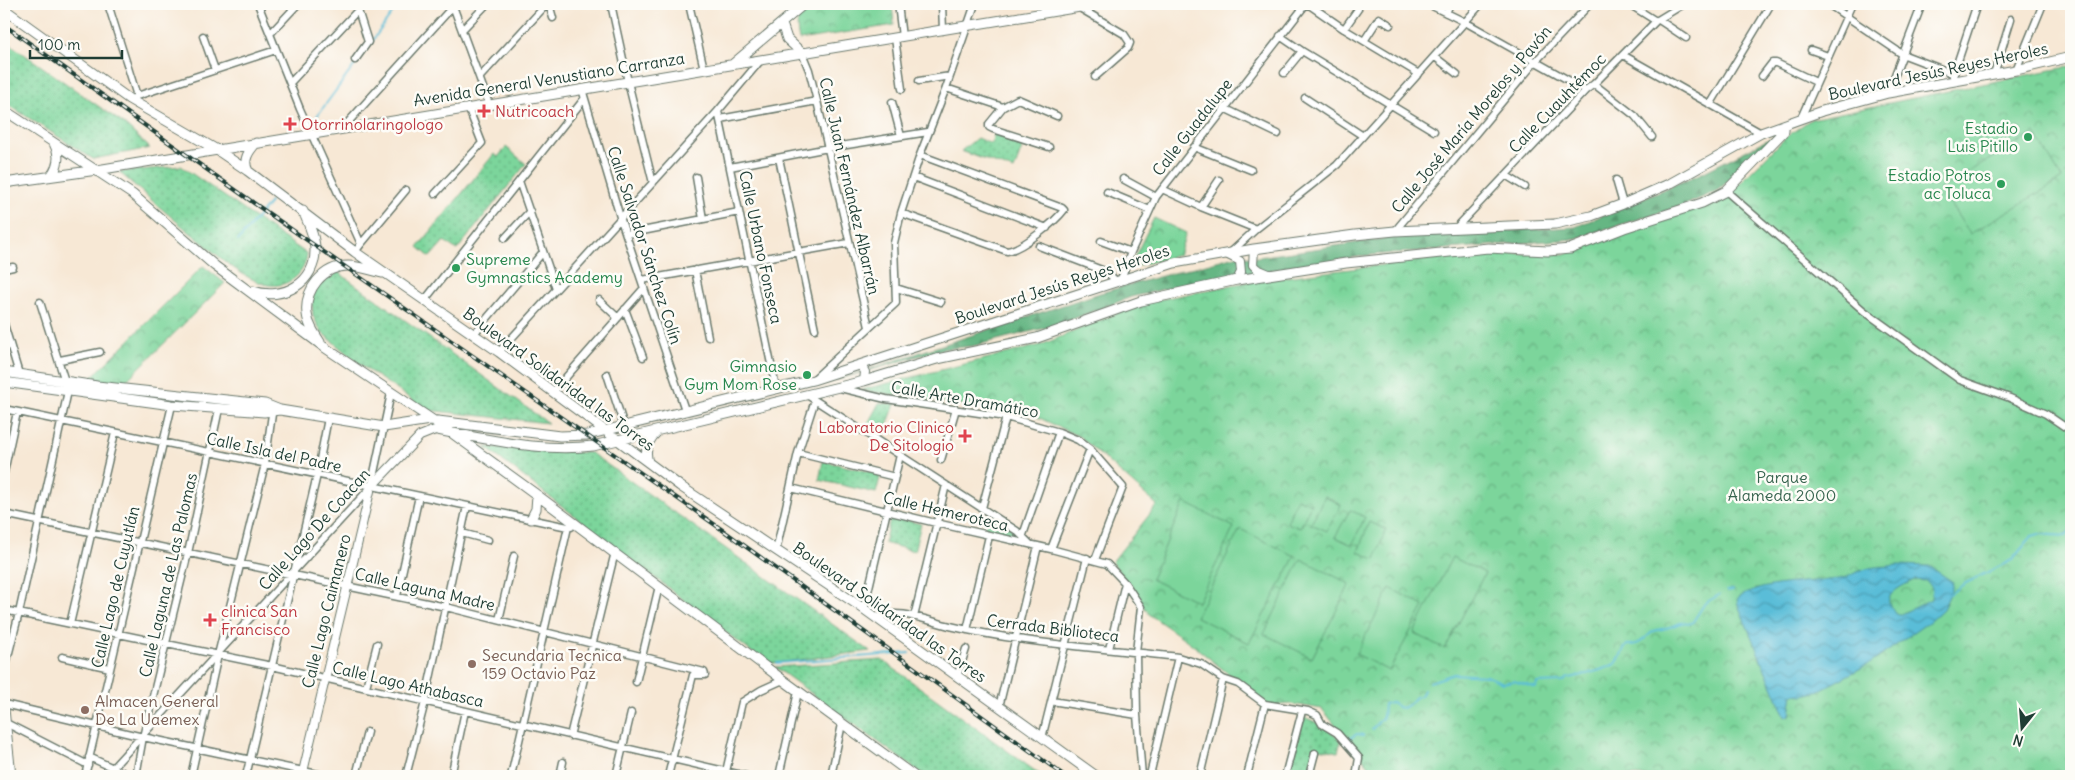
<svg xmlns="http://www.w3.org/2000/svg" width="2075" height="780" font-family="Delius,sans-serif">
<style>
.grass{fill:url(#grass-dots);stroke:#4e8968}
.forest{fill:url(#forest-firs);stroke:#427a5c}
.park{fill:url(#park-crowns);stroke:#4e8968}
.pitch{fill:#7cd59b;stroke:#4e8968}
.water{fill:url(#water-waves);stroke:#3c7d86;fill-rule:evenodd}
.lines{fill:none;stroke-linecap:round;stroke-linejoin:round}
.stream{stroke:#5abdd8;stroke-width:2}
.minor-casing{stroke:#6b796c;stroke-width:9}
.tertiary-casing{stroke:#6b796c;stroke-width:10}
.secondary-casing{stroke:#6b796c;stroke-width:11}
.minor{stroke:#fff;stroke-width:6}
.tertiary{stroke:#fff;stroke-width:8}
.secondary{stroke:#fff;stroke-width:9}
.rail-casing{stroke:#1f3d34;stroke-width:4}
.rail{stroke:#fdfcf7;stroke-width:2;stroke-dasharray:5.5;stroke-linecap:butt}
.health-dot{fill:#e0444e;stroke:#fdfcf7;stroke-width:2}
.leisure-dot{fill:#2e9e5b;stroke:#fdfcf7;stroke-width:2}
.education-dot{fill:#8d6e63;stroke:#fdfcf7;stroke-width:2}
.labels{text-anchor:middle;stroke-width:5;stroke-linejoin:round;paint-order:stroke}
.street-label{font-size:16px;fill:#1f3d34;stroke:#fdfcf7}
.health-label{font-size:16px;fill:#be3a42;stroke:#fdfcf7;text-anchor:start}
.leisure-label{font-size:16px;fill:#27864d;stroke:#fdfcf7;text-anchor:end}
.park-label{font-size:16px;fill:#36634e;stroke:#fdfcf7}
.education-label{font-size:16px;fill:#785e54;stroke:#fdfcf7;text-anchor:start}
</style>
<defs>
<pattern id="grass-dots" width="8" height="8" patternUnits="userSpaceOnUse" patternTransform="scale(1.25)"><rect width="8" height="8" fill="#7cd59b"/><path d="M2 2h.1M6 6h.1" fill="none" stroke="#65ae7f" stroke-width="1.8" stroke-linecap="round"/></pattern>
<pattern id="forest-firs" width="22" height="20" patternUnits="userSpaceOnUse" patternTransform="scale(1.25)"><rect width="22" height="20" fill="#65b683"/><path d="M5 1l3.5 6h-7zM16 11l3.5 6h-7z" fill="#53956c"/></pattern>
<pattern id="park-crowns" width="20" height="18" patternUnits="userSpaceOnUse" patternTransform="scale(1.25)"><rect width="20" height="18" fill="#7cd59b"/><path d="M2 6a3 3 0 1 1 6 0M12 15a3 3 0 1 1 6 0" fill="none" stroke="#65ae7f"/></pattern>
<pattern id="water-waves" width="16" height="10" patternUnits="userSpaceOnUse" patternTransform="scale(1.25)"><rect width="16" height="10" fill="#5abdd8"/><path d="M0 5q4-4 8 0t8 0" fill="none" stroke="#4a9bb0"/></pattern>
</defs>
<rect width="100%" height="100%" fill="#fdfcf7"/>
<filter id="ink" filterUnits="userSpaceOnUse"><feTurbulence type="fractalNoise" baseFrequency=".02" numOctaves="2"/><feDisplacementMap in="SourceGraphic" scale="10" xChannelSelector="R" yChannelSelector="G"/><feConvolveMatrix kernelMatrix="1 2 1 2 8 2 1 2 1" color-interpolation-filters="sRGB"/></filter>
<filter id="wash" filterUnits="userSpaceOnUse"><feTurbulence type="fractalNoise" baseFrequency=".0096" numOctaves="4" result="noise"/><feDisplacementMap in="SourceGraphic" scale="20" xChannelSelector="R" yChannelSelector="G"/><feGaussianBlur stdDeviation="1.12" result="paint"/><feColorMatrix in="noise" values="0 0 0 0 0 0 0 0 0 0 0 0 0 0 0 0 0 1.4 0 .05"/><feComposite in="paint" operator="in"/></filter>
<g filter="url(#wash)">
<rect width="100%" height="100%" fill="#f7e8d5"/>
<path class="grass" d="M4,40L124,124L150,148L93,159L4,102Z
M995,132L1024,143L1014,170L961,151L977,138L991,144Z
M506,147L526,164L457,250L444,241L430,257L418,247L494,154L498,157Z
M181,166L307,254C305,276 285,290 264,284C240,276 222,259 204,244C175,221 147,196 119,172Z
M338,272L548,423L427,410L362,366L321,332L313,316L312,301L316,288Z
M879,403L895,404L883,437L866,427Z
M485,447L591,453L870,651L767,664Z
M823,461L881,474L876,493L819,480Z
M988,514L1017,531L1015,538L984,529Z
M891,516L921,524L914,551L884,543Z
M882,660L1042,776H925L775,667Z
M1303,717C1318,722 1330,729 1341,740L1338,752L1319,748L1318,751H1314L1307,776H1287Z"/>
<path class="forest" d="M1773,137L1745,166L1717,191L1685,205L1574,239L1370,255L1194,282L1131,297L1057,325L973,346L943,349L836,380L1100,293L1239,255L1251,258L1397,237L1575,227L1702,173Z"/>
<path class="park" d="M812,4H892L894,25L799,40C795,20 797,17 812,4Z
M2071,66V776H1377L1322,709L1292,704L1265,706L1262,701L1189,642L1150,615L1112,562L1157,505L1080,437L1033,415L861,390L1041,345L1142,303L1253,281L1481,253L1564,254L1734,189L1786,137L1811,119Z
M1154,218L1186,233L1179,255L1129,268Z
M203,266L225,283L123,384L89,380Z"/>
<path class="pitch" d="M2035,133L2062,179L1970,234L1940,189Z
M1325,496L1341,505L1327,531L1311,524Z
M1297,498L1311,504L1300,528L1287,523Z
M1184,502L1234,527L1198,602L1151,579Z
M1350,510L1365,517L1352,545L1335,537Z
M1369,522L1386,529L1375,559L1358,552Z
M1240,529L1295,556L1249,643L1196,617Z
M1452,557L1485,573L1445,649L1414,633Z
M1301,559L1350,584L1312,658L1264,634Z
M1390,588L1424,606L1389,671L1356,654Z"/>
<path class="water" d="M1897,565L1929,566L1953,582L1950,594L1943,609L1930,621L1871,663L1816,692L1803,695L1793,694L1790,715L1785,717L1738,605L1737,599C1758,582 1812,582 1838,579C1848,578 1854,572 1863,570C1873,566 1886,567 1897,565ZM1914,580L1927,581L1932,588L1931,599L1901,614H1895C1894,611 1890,607 1889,603C1886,592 1907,584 1914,580Z"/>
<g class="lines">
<path class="stream" d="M370,44L399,4
M317,116L357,62
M238,241L270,202
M1727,591L1733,590
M1950,594L1964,584L2012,560L2032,536L2039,534L2066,536L2071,531
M777,663L909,653
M1430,682L1454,674L1487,676L1503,683L1514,681L1536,688L1537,683L1563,682L1568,678C1577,677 1612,668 1617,662C1622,657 1622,650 1627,645C1640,645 1642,641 1651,633C1656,629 1660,630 1666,628C1678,626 1677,621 1692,623L1705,603L1719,595
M1372,729L1383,717L1384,704L1393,702C1401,714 1409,705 1416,697L1421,696L1424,690
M1345,737L1349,739L1357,734L1363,735"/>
</g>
</g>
<g filter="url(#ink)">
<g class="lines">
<g class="minor-casing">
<path id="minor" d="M108,4L137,96L135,97
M258,4L300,109L361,244L355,252
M549,4L553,18
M611,4L628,82L653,183
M689,4L704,69
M898,4L902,37
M942,4L943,30
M1308,4L1344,29L1419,74
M1428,4L1465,22L1586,90
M1629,4L1656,21
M1687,4H1695
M1828,4L1902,54L1954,74
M453,6L489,104
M1078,7L1124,34L1130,43L1128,48L1095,77
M1446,13L1450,4
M1659,20L1686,38
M1344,29L1358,9
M462,30L487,4
M270,34L298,4
M203,36L215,70
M1280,36L1302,51L1434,131
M895,38L902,89
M1364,41L1379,18L1390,25
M1811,50L1828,56
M802,53L809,70L817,101L869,327
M1623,55L1761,133
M1435,57L1457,74
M355,60L368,42L356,4
M2016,70L2043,4
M1284,73L1302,51
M1994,74L2011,19
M1762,76L1772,63H1776L1816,82
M1953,76L1977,4
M480,77L547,4
M919,81L950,76
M290,83L358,10
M1594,84L1635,116L1652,137
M946,88L1003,107
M582,89L620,217L685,410
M1888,93L1922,4
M137,96L276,50
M1305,98L1363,136
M892,102L901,136
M1710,105L1771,4
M1224,108L1278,134
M718,111L776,388
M1801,118L1852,4
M720,119L817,101
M342,129L455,4
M1049,147L993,129L989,127V124L1003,107L1018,99L1057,116
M1194,147L1251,170
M779,158L815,329
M730,167L828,148L928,132
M1507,176L1525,187
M696,177L703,219
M913,177L1047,228
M1123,179L1156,197
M1616,180L1623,204
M519,181L556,289
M1162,189L1201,207L1256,229
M1726,191L1864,311L1960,380L2010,398L2046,414L2071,431
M1107,192L1150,210
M435,194L482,143L468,107
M1201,207L1219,180
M901,213L1007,251C1022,249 1055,222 1064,210L1062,208L920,155
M1455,229L1586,90L1594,84L1656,21L1684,4
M1395,231L1535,62L1590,4
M627,234L739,212
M505,238L530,211
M1101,241L1131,252
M361,244L406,190
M1039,246L1107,272L1116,281
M1229,254L1256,229L1337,165L1481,4
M4,269L13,267
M695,270L708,337
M1121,279L1131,252L1156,197L1306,4
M642,280L849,243
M896,288L941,302
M599,300L618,318
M424,301L584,99
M625,309L643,357
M4,324L19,374
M473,335L543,252
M499,352L718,111L760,61
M60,360L100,352
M607,374L624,426
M815,378L896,303L894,243L901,213L920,155L946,88L975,4
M840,388L886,399L1006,417L1059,432L1078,440L1090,449L1123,487L1095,560
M553,392L644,288
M807,395L1017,531L1030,544
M4,409L568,527
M798,453L895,477
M941,460L956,409
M4,472L17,412
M791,488L936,523L1051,549L1107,564L1125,583L1141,607L1136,652L1137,715L1142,776
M982,508L1006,417
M4,514L446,607L704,672L705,675H693L668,776
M462,533L488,540
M1023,535L1059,432
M1051,549L1090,449
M776,551L798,453L815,400
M397,596L419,496
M864,609L900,455
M4,610L272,666L746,776
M914,617L946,485
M876,618C897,607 928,621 950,626C1025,644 1102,648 1178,657L1201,664L1223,679L1238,684L1265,704L1308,711L1317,715L1322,724L1337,733L1359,758L1356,776
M499,620L514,556
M70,624L115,433
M967,630L989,536
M1109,649L1125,583
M62,657L110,668
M4,672L19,613L68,391L40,302
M957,677L966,649
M636,682L659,586
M366,687L377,644
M1052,701L1137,715
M4,704L143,737L327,776
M999,707L1038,546
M6,723L88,765
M570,736L615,552
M1042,738L1087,558
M89,757L131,776
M1150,775L1178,657
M85,776L172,405
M105,776L371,487L391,393
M136,776L143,737L188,553L219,409
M191,776L218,655L265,464L273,407
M246,776L317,475L328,418
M356,776L367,732
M406,776L425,702L467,506
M451,776L465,711
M511,776L568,527H571
M560,776L563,762
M616,776L631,713
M725,776L742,702L761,690L783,680
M779,776L798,692
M831,776L842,724
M1200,776L1223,679
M1247,776L1265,704
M1285,776L1302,711
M1309,776L1315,753"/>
</g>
<g class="tertiary-casing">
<path id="tertiary" d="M1254,249L1253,265L1257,269L1269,274
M1228,255L1240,261L1241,272L1237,280
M861,365L865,372L864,381
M302,776L371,487L420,436L435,430L450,433"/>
</g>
<g class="secondary-casing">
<path id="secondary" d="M4,9L129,99L217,150L248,171L355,252L499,352L680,486L864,609L1096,776
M782,24L787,39L802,53
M733,64L804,4
M4,110L132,194L215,266L324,347L452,433L537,495L783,680L914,776
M248,171C242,160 249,151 256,143
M51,176C59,166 60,154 54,143
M4,183L97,170L1098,4
M253,291C283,301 316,283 315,249C315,236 308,223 303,211
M320,342C314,333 308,324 307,314C304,290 323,266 348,266C359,266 371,270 382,273
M4,372L97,386L265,404L280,410L384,427L430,420L560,436L587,435L813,380L1174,263L1254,249L1355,235L1395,231L1555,224L1591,216L1623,204L1671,183L1761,133L1822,111L1888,93L2016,70L2071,57
M4,382L172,405L264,412L280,410
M452,433C498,441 546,452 593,446L864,381L937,359L1037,338L1141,301L1237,280L1346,263L1488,248L1548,251L1570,249L1624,228L1702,203L1726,191L1784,131V125
M648,462C644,450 648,440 657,432
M531,519L536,509L537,495
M4,709L11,776"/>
</g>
<use href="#minor" class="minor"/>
<use href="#tertiary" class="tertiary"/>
<use href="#secondary" class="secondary"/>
<g class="rail-casing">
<path id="rail" d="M4,25L258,206L724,531L1065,776"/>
</g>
<use href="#rail" class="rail"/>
</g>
</g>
<g class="health-dot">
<path d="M481.5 103.5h5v5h5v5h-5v5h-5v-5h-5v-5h5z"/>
<path d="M287.5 116.5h5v5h5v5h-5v5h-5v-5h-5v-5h5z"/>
<path d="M962.5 428.5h5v5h5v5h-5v5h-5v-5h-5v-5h5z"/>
<path d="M207.5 612.5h5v5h5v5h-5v5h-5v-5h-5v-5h5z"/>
</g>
<g class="leisure-dot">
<circle cx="2028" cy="137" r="5"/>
<circle cx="2001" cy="184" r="5"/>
<circle cx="456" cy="268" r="5"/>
<circle cx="807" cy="375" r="5"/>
</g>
<g class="education-dot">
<circle cx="472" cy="664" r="5"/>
<circle cx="85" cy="710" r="5"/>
</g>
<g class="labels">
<g class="street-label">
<text transform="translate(1938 71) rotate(-12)" y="6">Boulevard Jesús Reyes Heroles</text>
<text transform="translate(549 79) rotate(-9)" y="6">Avenida General Venustiano Carranza</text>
<text transform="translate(1557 103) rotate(-46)" y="6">Calle Cuauhtémoc</text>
<text transform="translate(1471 119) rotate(-50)" y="6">Calle José María Morelos y Pavón</text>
<text transform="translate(1192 127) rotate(-52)" y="6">Calle Guadalupe</text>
<text transform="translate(850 186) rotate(77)" y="6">Calle Juan Fernández Albarrán</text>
<text transform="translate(645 245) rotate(72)" y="6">Calle Salvador Sánchez Colín</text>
<text transform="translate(761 247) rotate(78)" y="6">Calle Urbano Fonseca</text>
<text transform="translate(1062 284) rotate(-18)" y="6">Boulevard Jesús Reyes Heroles</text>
<text transform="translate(559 379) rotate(36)" y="6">Boulevard Solidaridad las Torres</text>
<text transform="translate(965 399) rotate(10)" y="6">Calle Arte Dramático</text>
<text transform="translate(274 452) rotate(12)" y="6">Calle Isla del Padre</text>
<text transform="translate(946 511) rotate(13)" y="6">Calle Hemeroteca</text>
<text transform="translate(314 529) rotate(-48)" y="6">Calle Lago De Coacan</text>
<text transform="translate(168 575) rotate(-77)" y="6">Calle Laguna de Las Palomas</text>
<text transform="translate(115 587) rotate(-77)" y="6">Calle Lago de Cuyutlán</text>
<text transform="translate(425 589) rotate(13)" y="6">Calle Laguna Madre</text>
<text transform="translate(326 611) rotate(-76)" y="6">Calle Lago Caimanero</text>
<text transform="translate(890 612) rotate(35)" y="6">Boulevard Solidaridad las Torres</text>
<text transform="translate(1053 628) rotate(7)" y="6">Cerrada Biblioteca</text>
<text transform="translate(408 684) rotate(13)" y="6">Calle Lago Athabasca</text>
</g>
<g class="health-label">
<text x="495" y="117">Nutricoach</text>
<text x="301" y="130">Otorrinolaringologo</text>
<text x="954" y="433" text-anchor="end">Laboratorio Clinico<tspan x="954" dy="18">De Sitologio</tspan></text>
<text x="221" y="617">clinica San<tspan x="221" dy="18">Francisco</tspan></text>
</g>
<g class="leisure-label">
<text x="2018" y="134">Estadio<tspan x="2018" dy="18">Luis Pitillo</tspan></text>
<text x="1991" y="181">Estadio Potros<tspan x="1991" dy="18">ac Toluca</tspan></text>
<text x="466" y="265" text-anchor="start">Supreme<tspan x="466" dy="18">Gymnastics Academy</tspan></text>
<text x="797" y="372">Gimnasio<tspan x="797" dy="18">Gym Mom Rose</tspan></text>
</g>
<g class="park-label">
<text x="1782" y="483">Parque<tspan x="1782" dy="18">Alameda 2000</tspan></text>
</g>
<g class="education-label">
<text x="482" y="661">Secundaria Tecnica<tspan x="482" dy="18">159 Octavio Paz</tspan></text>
<text x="95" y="707">Almacen General<tspan x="95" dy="18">De La Uaemex</tspan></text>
</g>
</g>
<rect width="2075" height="780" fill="none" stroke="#fdfcf7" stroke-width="20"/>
<g transform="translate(2022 728) rotate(197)" stroke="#fdfcf7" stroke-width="4" paint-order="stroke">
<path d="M0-4L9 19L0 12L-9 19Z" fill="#1f3d34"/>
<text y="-8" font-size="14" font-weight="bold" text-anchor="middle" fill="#1f3d34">N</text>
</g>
<path d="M30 50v8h92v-8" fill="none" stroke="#1f3d34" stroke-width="2.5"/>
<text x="38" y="50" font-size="15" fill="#1f3d34" stroke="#fdfcf7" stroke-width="4" paint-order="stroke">100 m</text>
</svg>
